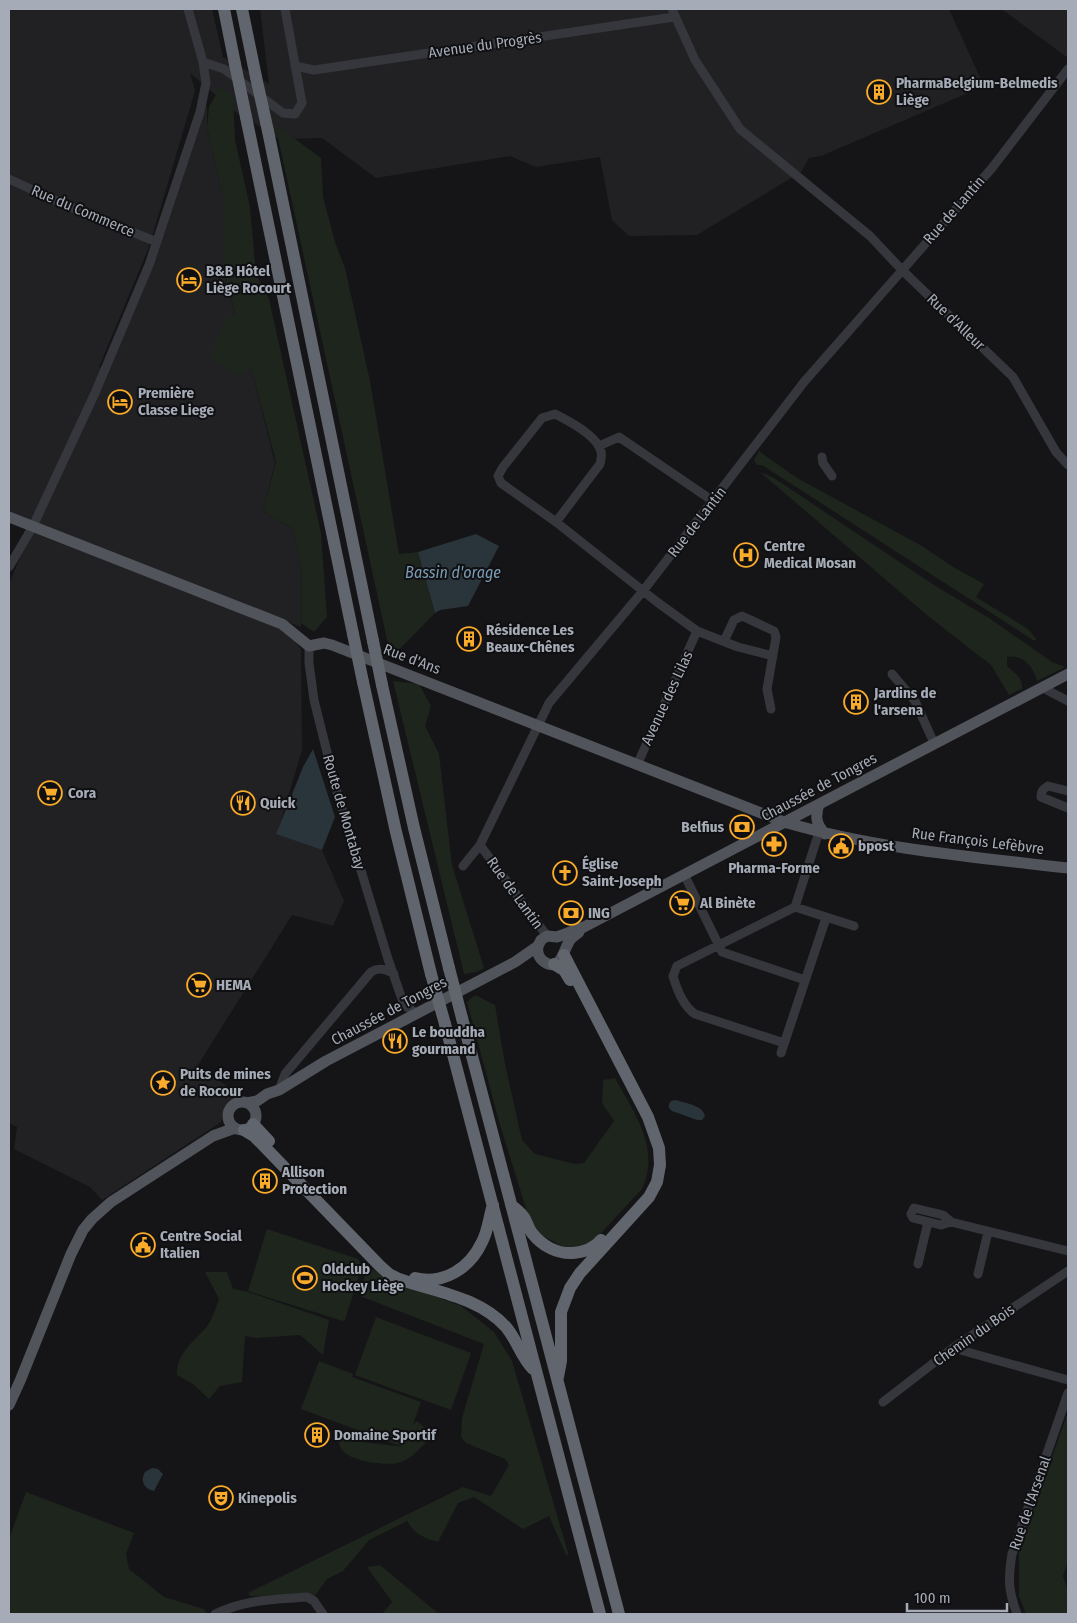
<svg xmlns="http://www.w3.org/2000/svg" width="1077" height="1623" font-family="'Fira Sans Condensed',sans-serif">
<style>
.built{fill:#212124}
.green{fill:#1d251d}
.water{fill:#2a343b}
.lines{fill:none;stroke-linecap:round;stroke-linejoin:round}
.minor{stroke:#35373c;stroke-width:9}
.major{stroke:#51545b;stroke-width:11}
.highway{stroke:#61656d;stroke-width:12}
.highway-bridge{stroke:#61656d;stroke-width:12}
.labels{text-anchor:middle;stroke-width:4;stroke-linejoin:round;paint-order:stroke}
.street-label{font-size:15px;fill:#a6acb7;stroke:#101012}
.poi-label{font-size:15px;font-weight:bold;fill:#a6acb7;stroke:#101012;text-anchor:start}
.water-label{font-size:16px;font-style:italic;fill:#7b9cb4;stroke:#101012}
</style>
<rect width="100%" height="100%" fill="#151517"/>
<path class="built" d="M9,9H212L223,57L269,84L260,9H949L984,86L821,156L809,158L801,172L697,235L629,236L612,220L600,157L536,167L510,156L376,178L322,138L280,139L233,110L190,73L195,91L149,247L99,367L108,371L207,105V128L224,202V270L235,315L251,367L275,463L263,511L293,529L302,574L301,627L9,513Z
M1000,9H1068V58L1007,13Z
M33,526L279,628L292,638L301,649L302,750L277,834L322,850L344,901L333,926L292,915L198,1065L244,1099L225,1108L221,1122L102,1200L90,1187L14,1149L17,1127L9,1123V584Z"/>
<path class="green" d="M220,87L233,96L235,140L250,207L256,274L269,299L321,533L327,617L314,632L301,623L302,574L293,529L263,511L276,462L251,367L240,376L210,359L224,321L235,314L224,270V202L207,128L209,107Z
M275,124L321,158L323,197L335,242L345,268L370,381L399,554L418,552L435,613L391,658Z
M759,451L797,478L922,546L953,567L984,584L976,597L1028,629L1037,640H1033L762,465H757L754,460Z
M760,472L774,478L937,587L989,618L1052,662L1065,667L1037,681C1033,667 1024,654 1007,657V666C1014,673 1023,677 1022,689L1009,695L991,665L928,616Z
M393,681L419,684L431,706L425,726L439,754L452,865L484,968L477,972L464,974Z
M475,995L495,1005L505,1064L522,1140L535,1154L575,1164L584,1163L614,1121L602,1103L603,1080L615,1078C634,1113 661,1148 642,1189L591,1244L566,1248L533,1231L500,1125L467,1002Z
M267,1229L358,1259L362,1266L345,1320L343,1321L248,1291Z
M370,1268L395,1282L461,1306L494,1332L512,1361L568,1553L567,1557L549,1516L523,1529L474,1497L458,1503L438,1542C423,1538 415,1534 407,1521L369,1540L343,1571L327,1579L314,1597L309,1595L250,1596L248,1593L463,1487L491,1496L509,1465L505,1459L466,1443L461,1437L462,1418L484,1344L360,1296L365,1276Z
M205,1272H227L233,1289L248,1292L329,1320L323,1355L300,1335L256,1338L245,1336L242,1382L220,1386L209,1399L193,1384L177,1375C176,1353 195,1341 208,1325C213,1318 216,1307 219,1299Z
M376,1317L471,1353L451,1410L355,1375Z
M319,1361L353,1374L352,1377L421,1402L413,1425L417,1421L424,1427L426,1442C418,1451 409,1461 397,1463C385,1466 351,1461 343,1451C339,1447 338,1439 337,1433L363,1442L403,1447L301,1409Z
M1068,1412V1561L1063,1576L1068,1591V1614H1026L1019,1596V1550Z
M26,1492L134,1533L126,1554L129,1569L164,1597L204,1609L206,1613L9,1614V1539Z
M380,1565L439,1614H382L392,1602L367,1567Z"/>
<path class="water" d="M476,534L499,546L468,606L440,610L435,613L418,552Z
M313,749L335,817L322,850L276,834L303,767Z
M675,1100C685,1103 703,1105 705,1116L702,1120H697L672,1111L669,1108V1104L671,1101Z
M152,1468L158,1469L163,1474L154,1491C144,1489 140,1481 145,1472Z"/>
<g class="lines">
<path class="minor" d="M672,9L695,60L740,129L870,236L902,270L1013,377L1056,452L1068,465
M203,62L224,69L283,113L295,114L302,103L285,9
M295,66L314,70L674,17
M9,179L70,207L157,242
M599,446L619,437L713,501
M822,457L823,463L832,476
M556,522L600,464C601,460 602,455 601,452C598,436 569,421 555,414L542,418L503,467L498,476L501,483L556,522L657,602L697,631L738,647L773,656
M9,567L33,526L95,393L149,265L200,112L206,83L203,62L188,9
M724,641L734,620L742,616L774,631L776,637L767,689L771,709
M309,646V663L314,700L337,792L388,959L403,1002L407,1007L416,1013
M892,674L915,701L934,743
M1043,688L1068,701
M637,765L697,631
M1068,791L1048,786C1043,789 1041,791 1041,797L1068,808
M480,845L547,936
M463,866L480,845L549,703L643,591L804,382L992,168L1068,69
M684,874L722,952L805,980
M795,907L819,832
M784,1043L695,1014C683,1006 677,990 673,976L677,966L795,907L854,926
M781,1053L826,918
M279,1090L285,1074L371,972C379,967 386,969 394,974
M951,1222L941,1225L913,1218L911,1214L914,1208L943,1215L951,1222L1068,1251
M918,1264L928,1222
M978,1274L988,1232
M953,1348L1068,1380
M883,1402L953,1348L1068,1271
M215,1614C247,1599 272,1600 307,1597L314,1601L323,1614
M1017,1614C1008,1590 1008,1579 1012,1554L1068,1393"/>
<path class="major" d="M9,517L282,624L309,646L324,643L332,645L784,822C876,849 973,857 1068,868
M819,804C815,817 816,824 825,834
M538,946C537,952 538,957 543,961C561,974 563,950 570,940C572,937 576,935 579,932
M228 1116a14 14 0 1 1 28 0a14 14 0 1 1-28 0Z
M247,1103L257,1101L267,1094L279,1090L326,1061L515,962L538,946L541,940L547,936L557,937L584,927L1068,674
M9,1405L20,1381L71,1254L83,1230L92,1219L111,1202L213,1136L235,1128"/>
<path class="highway" d="M224,9L235,64
M242,9L256,77
M246,117L353,634
M268,131L373,641
M363,682L396,832L431,974
M382,685L414,828L449,968
M554,964L564,970L570,980
M462,1018L619,1614
M445,1024L600,1614
M253,1124L269,1141
M244,1130L254,1136L380,1266L389,1274L399,1279C436,1292 479,1297 506,1327C517,1340 521,1357 533,1369
M511,1205C515,1208 520,1212 523,1216C527,1221 528,1228 532,1233C542,1246 557,1254 573,1253C584,1252 594,1249 601,1240
M415,1278C444,1285 470,1268 482,1242C488,1231 489,1217 493,1205
M558,1377L561,1361V1312L570,1288L580,1273L649,1197L657,1182L660,1165L659,1148L648,1117L564,955"/>
<path class="highway-bridge" d="M235,64L246,117
M256,77L268,131
M353,634L363,682
M373,641L382,685
M449,968L462,1018
M431,974L445,1024"/>
</g>
<defs>
<g id="building-ring" transform="scale(1.25)"><circle r="9.5" fill="#101012" stroke="#faab29" stroke-width="1.5"/><path d="M-4-6H4V6H1V3H-1V6H-4ZM-2.5-4.3h1.7v1.8h-1.7ZM.8-4.3h1.7v1.8H.8ZM-2.5-1h1.7V.8h-1.7ZM.8-1h1.7V.8H.8Z" fill="#faab29"/></g>
<g id="hotel-ring" transform="scale(1.25)"><circle r="9.5" fill="#101012" stroke="#faab29" stroke-width="1.5"/><path d="M-6-4.5h1.5V1H6V5H4.5V3h-9V5H-6ZM-4 0a1.8 1.8 0 1 1 3.6 0ZM.5 0V-2.5h3Q6-2.5 6 0Z" fill="#faab29"/></g>
<g id="hospital-ring" transform="scale(1.25)"><circle r="9.5" fill="#101012" stroke="#faab29" stroke-width="1.5"/><path d="M-5-5h3v3.5h4V-5h3V5h-3V1.5h-4V5h-3Z" fill="#faab29"/></g>
<g id="supermarket-ring" transform="scale(1.25)"><circle r="9.5" fill="#101012" stroke="#faab29" stroke-width="1.5"/><path d="M-6-5.5h2.5l.6 2H6L4.5 2H-2.5L-4.4-4H-6ZM-1.5 3.2a1.3 1.3 0 1 0 .1 0ZM3 3.2a1.3 1.3 0 1 0 .1 0Z" fill="#faab29"/></g>
<g id="restaurant-ring" transform="scale(1.25)"><circle r="9.5" fill="#101012" stroke="#faab29" stroke-width="1.5"/><path d="M-5-6h1v4h1v-4h1v4h1v-4h1v5L-1.5 .5V6h-2V.5L-5-1ZM5-6V6H3V1.5H1.5Q1.5-4 5-6Z" fill="#faab29"/></g>
<g id="bank-ring" transform="scale(1.25)"><circle r="9.5" fill="#101012" stroke="#faab29" stroke-width="1.5"/><path d="M-6-4H6V4H-6ZM0-2.3a2.3 2.3 0 1 0 0 4.6a2.3 2.3 0 1 0 0-4.6Z" fill="#faab29"/></g>
<g id="pharmacy-ring" transform="scale(1.25)"><circle r="9.5" fill="#101012" stroke="#faab29" stroke-width="1.5"/><path d="M-2-6h4v4h4v4h-4v4h-4v-4h-4v-4h4Z" fill="#faab29"/></g>
<g id="civic-ring" transform="scale(1.25)"><circle r="9.5" fill="#101012" stroke="#faab29" stroke-width="1.5"/><path d="M-.6-6.5H3V-4.5H.6V-3L4-1V1h2V6H-6V1h2V-1L-.6-3ZM-1.2 2.5V6h2.4V2.5Z" fill="#faab29"/></g>
<g id="church-ring" transform="scale(1.25)"><circle r="9.5" fill="#101012" stroke="#faab29" stroke-width="1.5"/><path d="M-1.2-6h2.4v3.5h3.3v2.4h-3.3V6h-2.4V-.1h-3.3v-2.4h3.3Z" fill="#faab29"/></g>
<g id="sight-ring" transform="scale(1.25)"><circle r="9.5" fill="#101012" stroke="#faab29" stroke-width="1.5"/><path d="M0-6L1.8-2.2L6-1.7L2.9 1.2L3.7 5.4L0 3.3L-3.7 5.4L-2.9 1.2L-6-1.7L-1.8-2.2Z" fill="#faab29"/></g>
<g id="stadium-ring" transform="scale(1.25)"><circle r="9.5" fill="#101012" stroke="#faab29" stroke-width="1.5"/><path d="M0-5a6.5 5 0 1 0 0 10a6.5 5 0 1 0 0-10ZM-3.5-1.8h7v3.6h-7Z" fill="#faab29"/></g>
<g id="theatre-ring" transform="scale(1.25)"><circle r="9.5" fill="#101012" stroke="#faab29" stroke-width="1.5"/><path d="M-5-5.5Q0-4 5-5.5V0Q5 5 0 6Q-5 5-5 0ZM-3.3-2.5H-1v1.5H-3.3ZM1-2.5H3.3v1.5H1ZM-2.8 1Q0 5.5 2.8 1Z" fill="#faab29"/></g>
</defs>
<g fill-rule="evenodd">
<use href="#building-ring" x="879" y="92"/>
<use href="#hotel-ring" x="189" y="280"/>
<use href="#hotel-ring" x="120" y="402"/>
<use href="#hospital-ring" x="746" y="555"/>
<use href="#building-ring" x="469" y="639"/>
<use href="#building-ring" x="856" y="702"/>
<use href="#supermarket-ring" x="50" y="793"/>
<use href="#restaurant-ring" x="243" y="803"/>
<use href="#bank-ring" x="742" y="827"/>
<use href="#pharmacy-ring" x="774" y="844"/>
<use href="#civic-ring" x="841" y="846"/>
<use href="#church-ring" x="565" y="873"/>
<use href="#supermarket-ring" x="682" y="903"/>
<use href="#bank-ring" x="571" y="913"/>
<use href="#supermarket-ring" x="199" y="985"/>
<use href="#restaurant-ring" x="395" y="1041"/>
<use href="#sight-ring" x="163" y="1083"/>
<use href="#building-ring" x="265" y="1181"/>
<use href="#civic-ring" x="143" y="1245"/>
<use href="#stadium-ring" x="305" y="1278"/>
<use href="#building-ring" x="317" y="1435"/>
<use href="#theatre-ring" x="221" y="1498"/>
</g>
<g class="labels">
<g class="street-label">
<text transform="translate(485 45) rotate(-8)" y="5">Avenue du Progrès</text>
<text transform="translate(954 210) rotate(-49)" y="5">Rue de Lantin</text>
<text transform="translate(83 211) rotate(23)" y="5">Rue du Commerce</text>
<text transform="translate(956 322) rotate(44)" y="5">Rue d'Alleur</text>
<text transform="translate(697 522) rotate(-52)" y="5">Rue de Lantin</text>
<text transform="translate(412 659) rotate(21)" y="5">Rue d'Ans</text>
<text transform="translate(667 698) rotate(-65)" y="5">Avenue des Lilas</text>
<text transform="translate(819 787) rotate(-28)" y="5">Chaussée de Tongres</text>
<text transform="translate(344 812) rotate(74)" y="5">Route de Montabay</text>
<text transform="translate(978 841) rotate(7)" y="5">Rue François Lefèbvre</text>
<text transform="translate(515 893) rotate(54)" y="5">Rue de Lantin</text>
<text transform="translate(389 1011) rotate(-28)" y="5">Chaussée de Tongres</text>
<text transform="translate(974 1335) rotate(-35)" y="5">Chemin du Bois</text>
<text transform="translate(1030 1503) rotate(-71)" y="5">Rue de l'Arsenal</text>
</g>
<g class="poi-label">
<text x="896" y="88">PharmaBelgium-Belmedis<tspan x="896" dy="17">Liège</tspan></text>
<text x="206" y="276">B&amp;B Hôtel<tspan x="206" dy="17">Liège Rocourt</tspan></text>
<text x="138" y="398">Première<tspan x="138" dy="17">Classe Liege</tspan></text>
<text x="764" y="551">Centre<tspan x="764" dy="17">Medical Mosan</tspan></text>
<text x="486" y="635">Résidence Les<tspan x="486" dy="17">Beaux-Chênes</tspan></text>
<text x="874" y="698">Jardins de<tspan x="874" dy="17">l'arsena</tspan></text>
<text x="68" y="798">Cora</text>
<text x="260" y="808">Quick</text>
<text x="724" y="832" text-anchor="end">Belfius</text>
<text x="858" y="851">bpost</text>
<text x="582" y="869">Église<tspan x="582" dy="17">Saint-Joseph</tspan></text>
<text x="774" y="873" text-anchor="middle">Pharma-Forme</text>
<text x="700" y="908">Al Binète</text>
<text x="588" y="918">ING</text>
<text x="216" y="990">HEMA</text>
<text x="412" y="1037">Le bouddha<tspan x="412" dy="17">gourmand</tspan></text>
<text x="180" y="1079">Puits de mines<tspan x="180" dy="17">de Rocour</tspan></text>
<text x="282" y="1177">Allison<tspan x="282" dy="17">Protection</tspan></text>
<text x="160" y="1241">Centre Social<tspan x="160" dy="17">Italien</tspan></text>
<text x="322" y="1274">Oldclub<tspan x="322" dy="17">Hockey Liège</tspan></text>
<text x="334" y="1440">Domaine Sportif</text>
<text x="238" y="1503">Kinepolis</text>
</g>
<g class="water-label">
<text x="453" y="578">Bassin d'orage</text>
</g>
</g>
<rect width="1077" height="1623" fill="none" stroke="#a6acb7" stroke-width="20"/>
<path d="M907 1603v8h100v-8" fill="none" stroke="#a6acb7" stroke-width="2.5"/>
<text x="914" y="1603" font-size="15" fill="#a6acb7" stroke="#101012" stroke-width="4" paint-order="stroke">100 m</text>
</svg>
